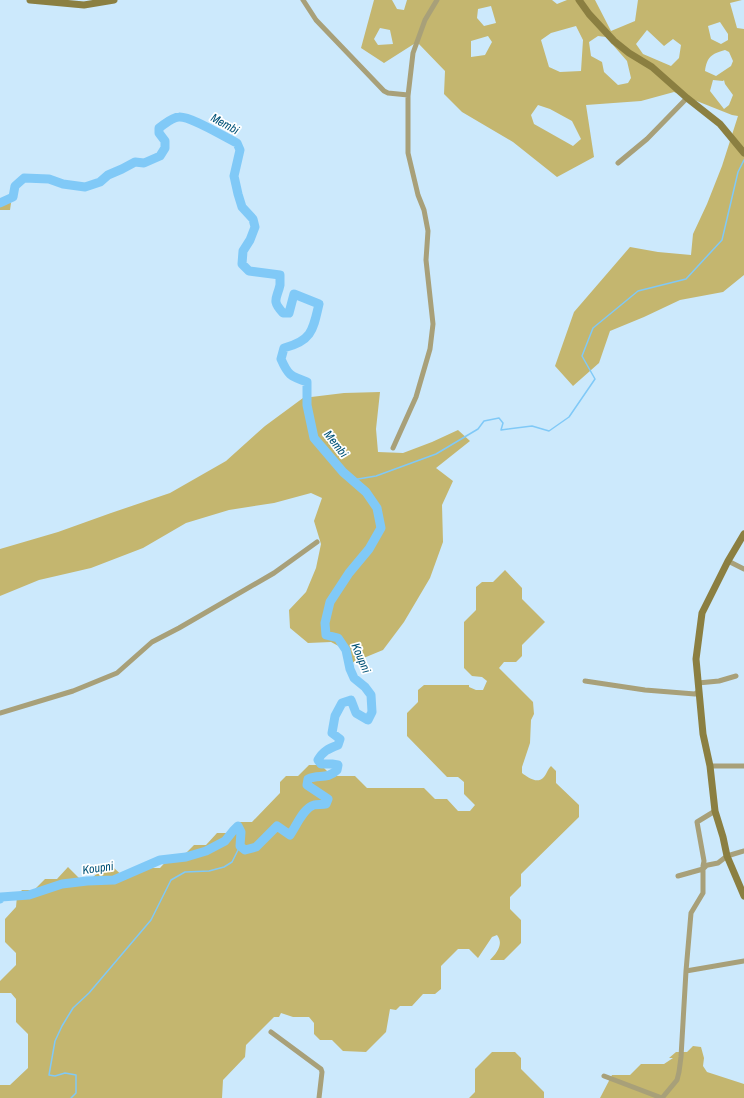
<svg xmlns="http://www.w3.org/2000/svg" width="744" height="1098" font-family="'Archivo Narrow',sans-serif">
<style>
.green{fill:#c4b66f;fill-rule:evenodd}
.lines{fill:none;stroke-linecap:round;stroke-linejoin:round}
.stream{stroke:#80c9f7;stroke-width:1.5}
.river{stroke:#80c9f7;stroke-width:9}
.street{stroke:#a8a079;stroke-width:5}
.secondary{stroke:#8b7f41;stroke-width:7}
.labels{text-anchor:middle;stroke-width:3.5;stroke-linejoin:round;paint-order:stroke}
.water-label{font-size:12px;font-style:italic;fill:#005277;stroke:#fff}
</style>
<rect width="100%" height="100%" fill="#cce9fc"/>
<path class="green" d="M374,0H392L397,9L404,10L407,0H552L557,4L567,0H595L611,31L635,21L638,0H742L730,3L737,28L744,29V275L723,292L680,300L644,317L610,331L599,363L573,386L555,366L574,312L630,247L658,252L691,255L693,234L707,204L722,166L738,116L732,115L674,92L641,101L586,105L594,157L557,177L513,142L462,112L444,94L445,71L417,42L384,63L361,48ZM491,6L496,23L484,26L477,18L478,9ZM720,22L728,34V40L721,44L711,39L708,26ZM576,26L583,40L581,71L560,72L549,67L541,40L551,33ZM380,28L390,30L393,44L378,45L374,39ZM647,30L664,46L673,39L681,45L679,58L671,66L643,54L636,44ZM488,36L492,42L485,55L471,57V41ZM598,36L606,37L627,61L631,78L628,83L618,85L604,72L602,62L591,56L589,42ZM725,50L729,52L733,61L731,66L716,76L705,71C707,57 711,54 725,50ZM713,80L723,81L724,80L725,84L733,95L729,105L724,109L710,91ZM538,105L550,109L572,121L581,139L573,146L534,124L531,115Z
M0,198L11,203L10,210H0Z
M380,392L376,429L378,452L403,453L432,442L458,430L470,441L436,468L453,481L442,505L443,542L430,578L404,622L383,650L349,664L348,651L331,642L308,643L290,628L289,610L306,592L316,568L321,544L314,521L322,498L311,493L274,503L229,510L186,523L143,548L91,568L39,580L0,596V549L58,532L111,513L170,493L226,461L265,426L303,398L344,393Z
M505,570L522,588V599L545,622L522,645V656L516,662H504L499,668L533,702L534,714L531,720L530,743L522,767V773C527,777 537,784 543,778C547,774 547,770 551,766L556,771V783L579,805V817L521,874V886L510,897V909L521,920V943L504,960H490C497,953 504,944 497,935L492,937L478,958L469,949H458L441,966V989L435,994H423L412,1006H400L396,1010L390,1009L386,1032L366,1052L343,1051L332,1040H320L314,1034V1023L309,1017H293L281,1013L279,1017H274L246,1045L245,1057L223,1080L222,1098H0V1085H10L28,1068V1034L16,1022V999L11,993H0V981L16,965V953L5,942V919L16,907L17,896L22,890H34L45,879H57L68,867L80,879H91L103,868H114L126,879L137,868H160L171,856H183L194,845H206L217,833H229L240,822H252L280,793V782L286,776H298L309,765H321L332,776H355L367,788H424L435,799H447L458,811H470L475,805L464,794V782L458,777H447L407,736V713L418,702V690L424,685H469V687L476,690H483L487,681L482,677L472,676L464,668V622L476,610V587L482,582H493Z
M693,1046L701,1047L704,1058L703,1066L707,1072L744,1084V1098H600L612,1075H630L641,1064H664L673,1058H669L676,1052H687Z
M492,1052H515L521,1058V1069L544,1092V1098H469L475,1092V1069Z"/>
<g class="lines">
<path class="stream" d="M352,480L376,476L436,454L478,429L484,421L499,418L503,423L501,430L532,426L549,431L569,417L595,379L582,356L593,328L638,291L686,279L722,240L738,172L744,160
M71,1098L76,1093V1075L65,1073L55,1076L49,1075L55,1041L62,1026L73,1008L89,993L151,920L171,880L185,872L209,871L224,867L232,862L240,846"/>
<path class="river" d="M0,203L13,197L15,186L24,178L49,179L63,184L85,187L100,182L108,175L122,169L135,162L144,163L160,156L165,148V141L159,133V128C165,124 172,117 179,117C191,116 224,137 237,143L240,150L234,176L238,194L242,207L253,219L255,227L250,240L243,251L242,264L249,271L280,275C280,278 280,282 280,285C277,299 271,300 283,313H289L294,294L319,304C313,330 312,341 284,348L281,359C288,375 290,376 307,382V405L314,438L343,472L366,492L377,508L381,528L369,549L349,573L330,602L325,623L326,635L338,638L346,650L350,669L354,678L365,687L371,695L372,712L368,720L356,713L351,700L342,703L335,716L332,733L340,739L338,745C328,749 323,751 318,760L321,764H332L338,765L337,770C327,780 319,774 308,779L307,785L328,799L326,804C323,805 317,804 314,805C303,808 296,827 290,835L277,826L256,847L245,850L240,846L241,832L238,826L233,831L225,841L206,851L186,857L160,860L114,880L87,881L62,884L29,895L1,897L0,899"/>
<path class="street" d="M303,0L316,20L384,91L388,93L408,95
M618,163L647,139L687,98
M393,448L416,397L430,349L433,324L426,260L428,231L424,210L418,195L408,153V96L413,53L425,20L437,0
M728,561L744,569
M585,681L645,690L695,694L699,691
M698,683L719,681L736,676
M0,713L73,691L117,673L152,642L179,628L274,573L317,542
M710,766H744
M703,866L704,861L697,822L715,811
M678,876L703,869L706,866H703L718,863L727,856L744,851
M686,971L744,961
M271,1032L321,1069L322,1072L319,1098
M604,1076L662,1098
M662,1098L677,1080L679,1072L681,1057L686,971L691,913L703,893V869"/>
<path class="secondary" d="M30,0L84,5L114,0
M579,0L589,14L614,41L629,53L652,67L687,98L720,124L744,153
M744,534L728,561L702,613L696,659L703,734L710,766L715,811L723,837L727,856L744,896"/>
</g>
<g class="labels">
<g class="water-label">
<text transform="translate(225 124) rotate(29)" y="4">Membi</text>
<text transform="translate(336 444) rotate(52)" y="4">Membi</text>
<text transform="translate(361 658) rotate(67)" y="4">Koupni</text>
<text transform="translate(98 868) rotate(-8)" y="4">Koupni</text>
</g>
</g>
</svg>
